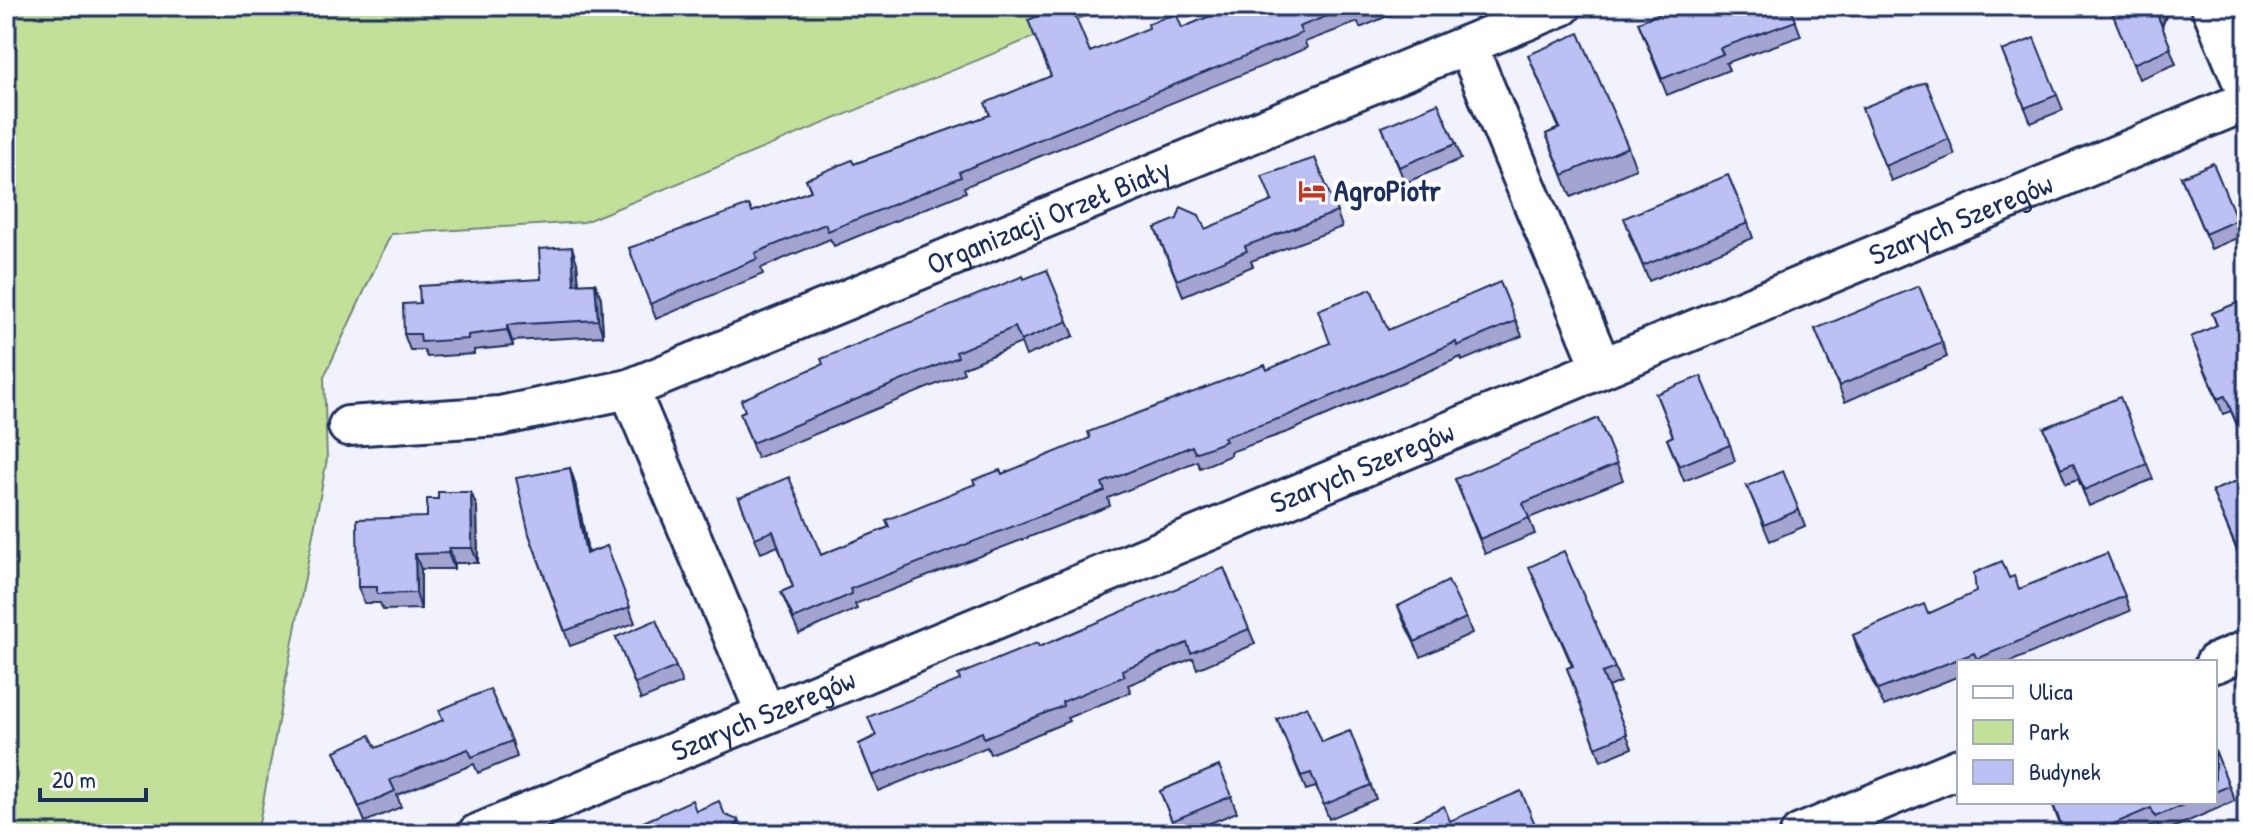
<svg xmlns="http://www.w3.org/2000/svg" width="2253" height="840" font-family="'Patrick Hand',sans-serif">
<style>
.green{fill:#c3e098;stroke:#6f887b;stroke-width:2}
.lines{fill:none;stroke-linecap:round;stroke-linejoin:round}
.minor-casing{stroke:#1b2f5e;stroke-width:44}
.tertiary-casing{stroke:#1b2f5e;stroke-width:50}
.minor{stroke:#fff;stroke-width:38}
.tertiary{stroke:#fff;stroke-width:44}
.wall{fill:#a3a5d0;stroke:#1b2f5e;stroke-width:2}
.shaded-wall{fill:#8486a9;stroke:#1b2f5e;stroke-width:2}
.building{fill:#bdc0f2;stroke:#1b2f5e;stroke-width:2}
.labels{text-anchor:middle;stroke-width:8;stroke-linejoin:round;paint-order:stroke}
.poi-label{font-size:30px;font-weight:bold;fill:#1b2f5e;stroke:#fff;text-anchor:start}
.street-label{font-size:30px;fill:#1b2f5e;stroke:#fff}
</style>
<rect width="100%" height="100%" fill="#f2f2fc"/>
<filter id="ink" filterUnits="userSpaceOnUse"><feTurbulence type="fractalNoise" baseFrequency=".0125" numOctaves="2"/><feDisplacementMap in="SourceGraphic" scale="16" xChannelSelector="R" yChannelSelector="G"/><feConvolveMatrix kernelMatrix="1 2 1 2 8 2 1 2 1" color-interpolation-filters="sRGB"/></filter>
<g filter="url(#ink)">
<path class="green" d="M6,6H1109L584,222L391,234L324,377L327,459L257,834H6Z"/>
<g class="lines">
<g class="minor-casing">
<g id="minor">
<path d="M1468,47L1602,368"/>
<path d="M629,389L766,714"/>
<path id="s1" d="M348,426L500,416L629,389L1562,6"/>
<path d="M2215,663L2247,650"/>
<path id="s2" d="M477,834L2247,101"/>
<path d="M1800,834L1959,768"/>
</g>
</g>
<g class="tertiary-casing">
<path id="tertiary" d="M2214,6L2247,85"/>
</g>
<use href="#minor" class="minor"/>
<use href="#tertiary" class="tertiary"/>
</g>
<path class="wall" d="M1234,6H1411L1360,28L1358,22L1305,42L1307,48L964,187L966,192L834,246L830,239L761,268L763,274L656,319L629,248L752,212L811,191L806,179L854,164L990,115L1050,76L1090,52L1182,28Z
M1790,6L1801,36L1726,63L1729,70L1667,95L1638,22Z
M2112,6H2170L2162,27L2176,64L2139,79L2110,7Z
M2002,51L2057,95L2063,110L2031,123Z
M1528,55L1628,147L1636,169L1571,197L1546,134L1559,128Z
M1862,108L1949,139L1955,155L1891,181Z
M1382,127L1456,144L1461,159L1405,183Z
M2181,177L2237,220L2242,236L2211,249Z
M1337,212L1342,227L1251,261L1253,266L1183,296L1155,228L1205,229Z
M1748,223L1753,238L1649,281L1629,234Z
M577,263L579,284L595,283L601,298L603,336L512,341L513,346L474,350V354L427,357L424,350H410L404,334L541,279Z
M1024,279L1068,321L1074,336L1026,356L1021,343L962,368L964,373L757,458L740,413Z
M2247,299V435L2242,437L2231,411L2223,414L2191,337L2217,326L2212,313Z
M1516,321L1522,336L1462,361L1461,357L1290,431L1230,452L1231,455L1200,468L1197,461L1108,498L1110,506L855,604L857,609L799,634L781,592L793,587L778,546L761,553L739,498L821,555L889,527L1002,474L1267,370L1388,330Z
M1815,329L1942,342L1947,357L1845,402Z
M1656,394L1730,445L1735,461L1684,481L1667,439L1673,436Z
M2044,428L2147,464L2153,479L2089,506L2078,479L2066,483Z
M1617,464L1623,480L1529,518L1535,534L1485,554L1455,479Z
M570,468L575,483L588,553L607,546L635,623L570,646L529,534Z
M2247,477V561L2242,563L2212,491Z
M1747,486L1799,510L1805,526L1770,541Z
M477,507L478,563H454V569H421V609L383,610L380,603H364L358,587L427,517Z
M1529,567L1615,668L1620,682L1608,687L1632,748L1601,761L1567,668L1572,666Z
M2009,578L2019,589L2125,596L2130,611L2010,662H1959V676L1884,706L1858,651L1853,635L1928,614Z
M1398,606L1466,618L1472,633L1421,657L1404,622Z
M1249,629L1255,644L1197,669L1193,658L1128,685L1131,692L1067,718L1069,721L990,754L987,747L878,791L859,744L875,736L1039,647Z
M616,637L676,667L682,683L641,700Z
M1277,719L1322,742L1350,731L1376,799L1329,819L1316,787L1306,790Z
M512,741L517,757L478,773L474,764L397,795L401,807L365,822L335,751Z
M2215,750L2235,801L2161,833L2157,824L2133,834H2064L2051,802H2215Z
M1219,766L1237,812L1184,834H1177L1160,791Z"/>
<path class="shaded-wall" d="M2158,6H2170L2161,28L2156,12Z
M572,247L577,263L580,300L574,284Z
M595,283L601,298L603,336L598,320Z
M507,325L512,341L513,346L507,330Z
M570,468L575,483L591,569L586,554Z
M471,492L477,507L478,563L472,548Z
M449,548L454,563V569L448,553Z
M415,554L421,569V609L416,593Z
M738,820L743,834H733Z"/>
<path class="building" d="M1063,6H1071L1090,52L1149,28L1148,24L1176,13L1182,28L1234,6H1370L1355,13L1352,6L1299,27L1302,33L959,172L961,177L828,231L825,224L755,253L757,259L650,304L629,248L749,205L752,212L811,191L806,179L852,160L854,164L990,115L985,103L1051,76L1028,20Z
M1677,6H1790L1796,21L1720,48L1723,54L1662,79L1638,22Z
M2112,6H2158L2156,12L2171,48L2133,64L2110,7Z
M1579,33L1628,147L1563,175L1546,134L1560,128L1528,55Z
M2034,38L2057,95L2025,108L2002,51Z
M1926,82L1949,139L1885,166L1862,108Z
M1438,103L1456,144L1399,167L1382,127Z
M1315,158L1337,212L1245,246L1247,251L1177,280L1155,228L1177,219L1181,207L1199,215L1205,229L1272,201L1262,176Z
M2213,163L2237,220L2205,234L2181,177Z
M1728,175L1748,223L1643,266L1624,218Z
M572,247L574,284L595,283L598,320L507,325V330L468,335V339L421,342L420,334H404L403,304L420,303L419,286L541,279L539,249Z
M1047,270L1068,321L1021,341L1015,327L956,352L958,357L752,443L740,413L745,411L741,400L823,364L821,359L1023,276L1024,279Z
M1500,282L1516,321L1457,346L1456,342L1284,417L1224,437L1226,441L1195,453L1192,446L1102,483L1105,491L850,589L852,594L794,619L781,592L793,587L773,531L755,538L739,498L789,477L821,555L889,527L886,520L975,484L973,480L1000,470L1002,474L1090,438L1088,432L1265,365L1267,370L1330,343L1318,310L1371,289L1388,330Z
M1919,286L1942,342L1839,386L1815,329Z
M2247,299V418L2236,422L2225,396L2218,399L2191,337L2217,325L2212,313Z
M1701,376L1730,445L1679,466L1667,439L1673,436L1656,394Z
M2120,397L2147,464L2084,490L2073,463L2061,468L2044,428Z
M1598,418L1617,464L1523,503L1529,518L1480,539L1455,479Z
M570,468L586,554L607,546L630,607L565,631L529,534L516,478Z
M1783,471L1799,510L1764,525L1747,486Z
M2247,477V543L2236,547L2212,491Z
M438,492H471L472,548H449L448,553L415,554L416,593L377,594V587H358L357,519L427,517V499H438Z
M1564,551L1615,668L1602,673L1627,734L1596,747L1567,668L1573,666L1529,567Z
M2107,553L2125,596L1977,659L1974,653L1878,690L1853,635L1924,604L1928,614L1976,592L1974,573L2002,561L2009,578L2014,576L2019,589Z
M1224,568L1249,629L1191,653L1187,643L1122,670L1125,676L1062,702L1063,706L984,738L982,732L872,776L859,744L876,736L868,717L960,680L958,675L1037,643L1039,647Z
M1448,581L1466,618L1415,642L1398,606Z
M656,620L676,667L635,684L616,637Z
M490,689L512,741L472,757L468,749L390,780L395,791L359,807L335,751L370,735L376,748L443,720L439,710Z
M1307,706L1322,742L1350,731L1371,785L1324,805L1311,773L1301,776L1277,719Z
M2215,750L2229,786L2215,792Z
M1219,766L1232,796L1172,821L1160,791Z
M1521,791L1539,834H1386V833L1444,806L1450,821Z
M692,800L696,811L719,801L725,815L738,820L733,834H617Z
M2052,802H2191L2155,817L2151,808L2090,834H2065Z"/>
</g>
<defs>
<g id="hotel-bare" transform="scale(2.16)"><path d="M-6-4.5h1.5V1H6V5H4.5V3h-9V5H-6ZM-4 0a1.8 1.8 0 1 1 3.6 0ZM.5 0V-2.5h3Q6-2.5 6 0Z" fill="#c8321e" stroke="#fff" stroke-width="2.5" paint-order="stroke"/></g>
</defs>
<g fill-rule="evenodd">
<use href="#hotel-bare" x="1312" y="191"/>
</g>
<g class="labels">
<g class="poi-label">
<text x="1334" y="201">AgroPiotr</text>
</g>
<g class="street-label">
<text dy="10" stroke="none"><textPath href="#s1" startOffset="738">Organizacji Orzeł Biały</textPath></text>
<text dy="10" stroke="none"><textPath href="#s2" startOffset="1606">Szarych Szeregów</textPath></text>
<text dy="10" stroke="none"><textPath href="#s2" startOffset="958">Szarych Szeregów</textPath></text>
<text dy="10" stroke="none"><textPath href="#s2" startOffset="310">Szarych Szeregów</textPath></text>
</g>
</g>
<rect width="2253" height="840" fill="none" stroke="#fff" stroke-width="32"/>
<rect x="16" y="16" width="2221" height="808" fill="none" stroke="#1b2f5e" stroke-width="3" filter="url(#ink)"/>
<rect x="1957" y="660" width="260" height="144" fill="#ffffff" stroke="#a4acbf" stroke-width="2"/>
<rect x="1973" y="686" width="40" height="12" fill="#ffffff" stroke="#a4acbf" stroke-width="2"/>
<text x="2029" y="700" font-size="24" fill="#1b2f5e">Ulica</text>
<rect x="1973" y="720" width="40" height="24" fill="#c3e098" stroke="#a4acbf" stroke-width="2"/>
<text x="2029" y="740" font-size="24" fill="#1b2f5e">Park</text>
<rect x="1973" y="760" width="40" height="24" fill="#bdc0f2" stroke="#a4acbf" stroke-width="2"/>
<text x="2029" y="780" font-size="24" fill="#1b2f5e">Budynek</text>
<path d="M40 788v12h106v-12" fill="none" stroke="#1b2f5e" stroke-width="4"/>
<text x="52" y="788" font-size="24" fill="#1b2f5e" stroke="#ffffff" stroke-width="6" paint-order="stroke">20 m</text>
</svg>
